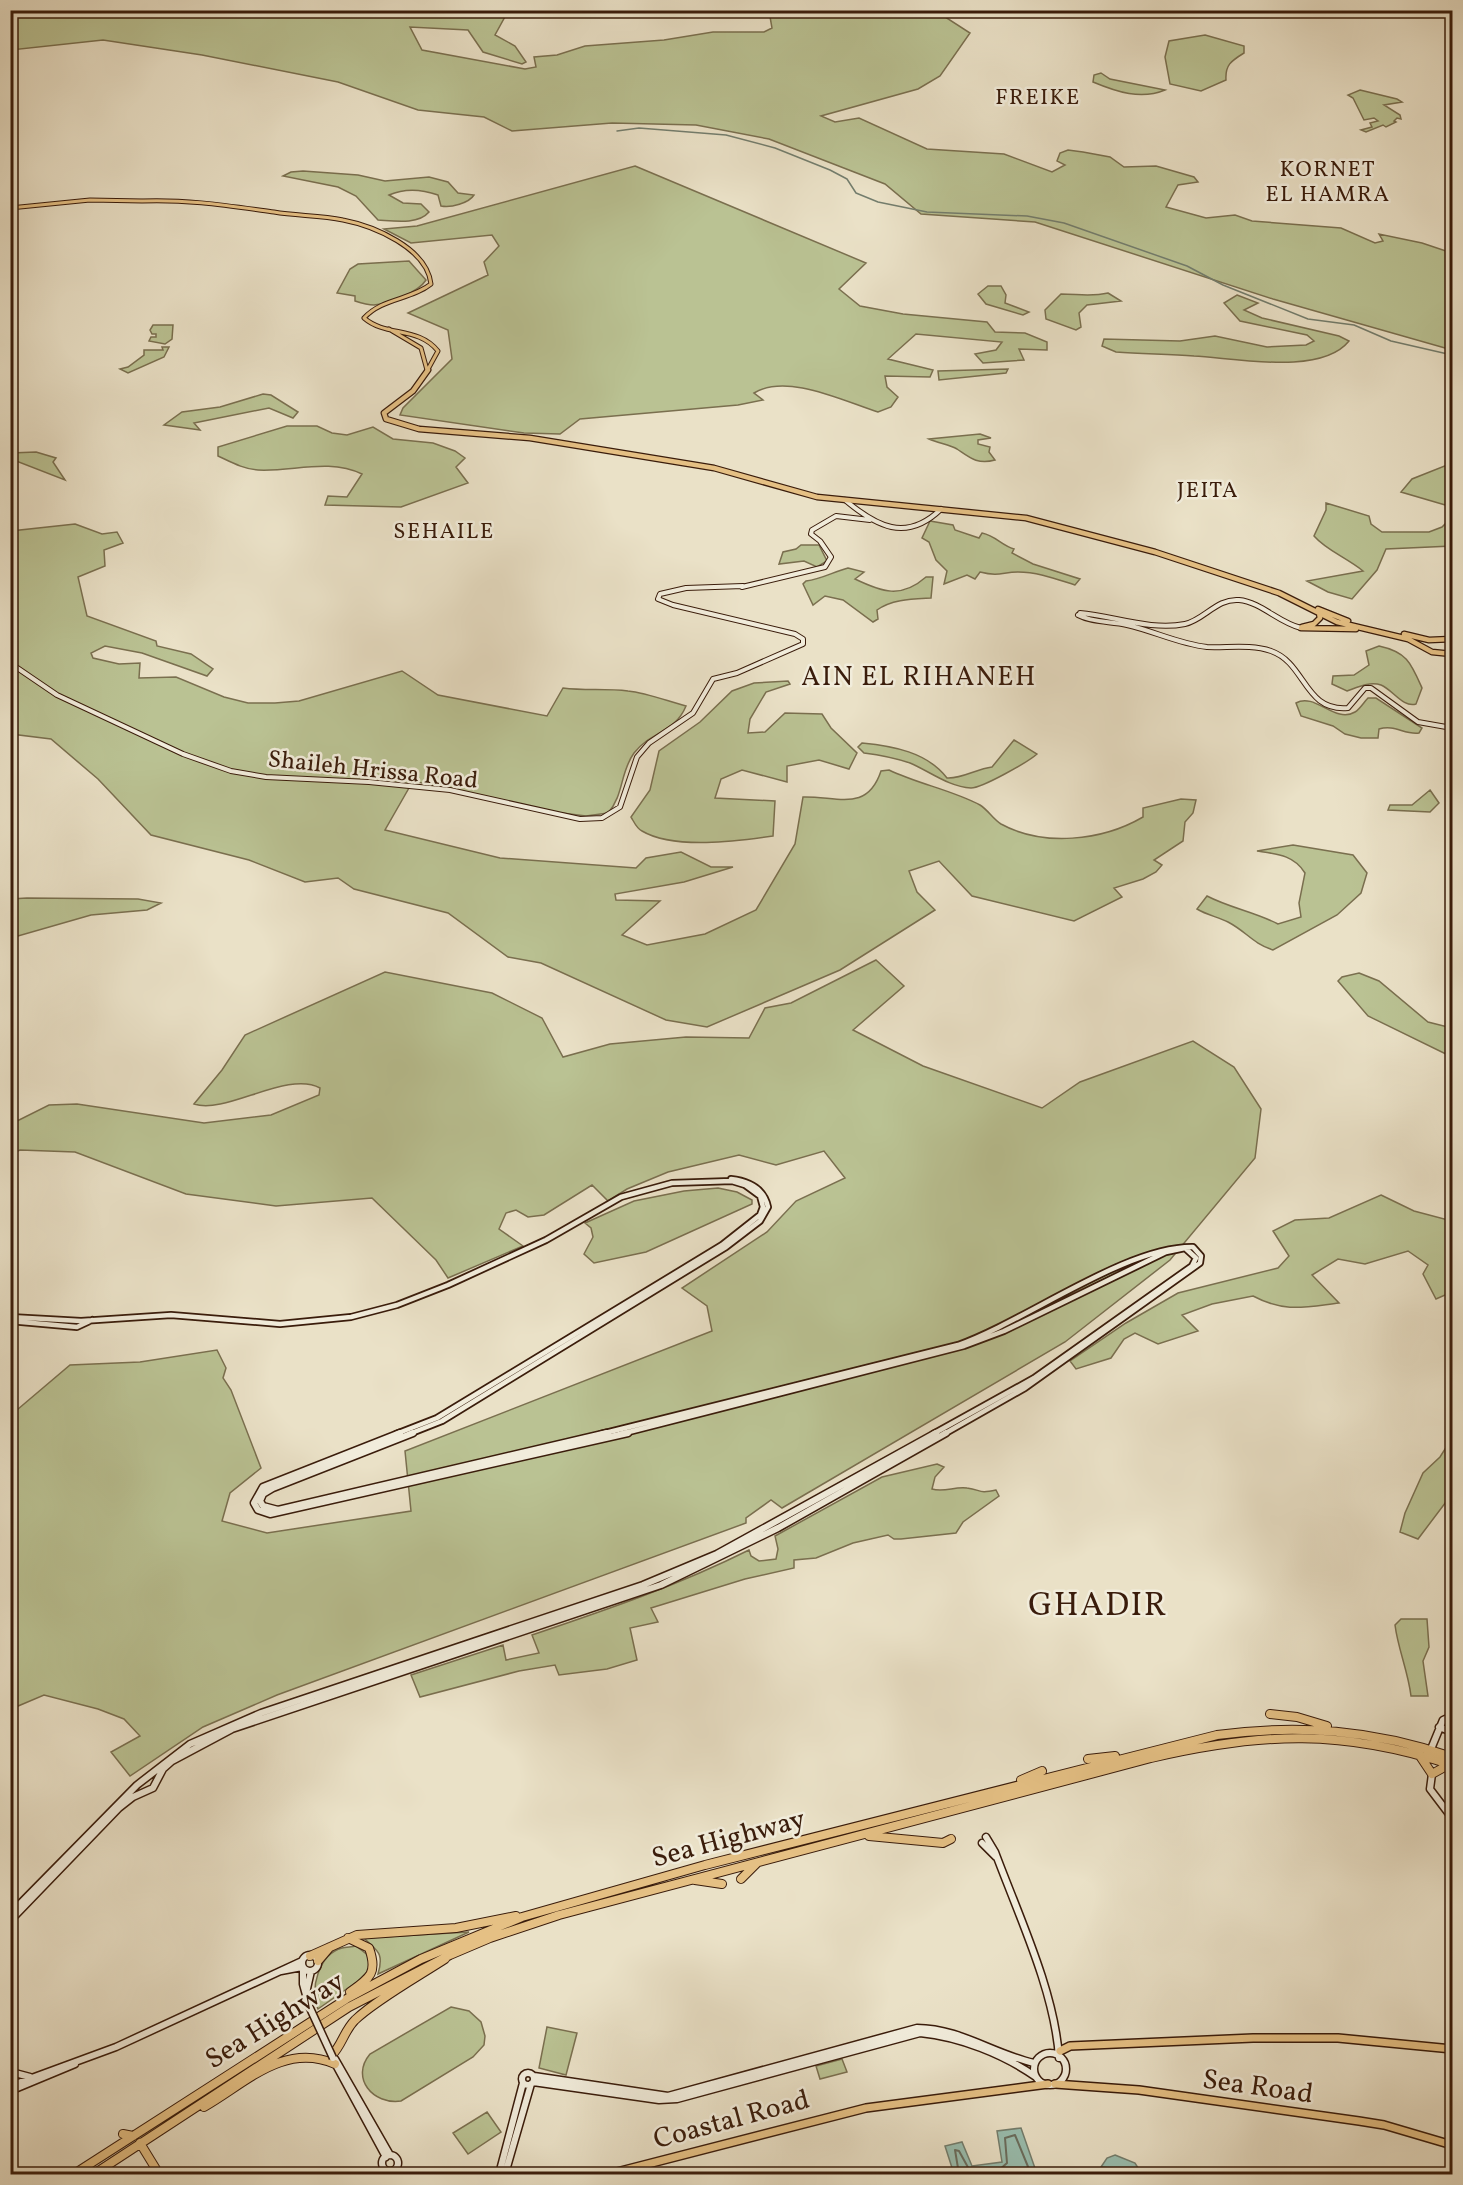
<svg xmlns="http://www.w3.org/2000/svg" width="1463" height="2185" font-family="Vollkorn,serif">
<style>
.green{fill:#bac293;stroke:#7a6f4f;stroke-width:1.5}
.water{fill:#99beaf;stroke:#737d6d;stroke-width:1.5}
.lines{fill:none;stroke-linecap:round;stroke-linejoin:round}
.shore{stroke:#6a6d5d;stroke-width:2}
.stream{stroke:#737d6d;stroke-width:1.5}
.secondary-far2-casing{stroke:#3a1c0b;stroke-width:6}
.secondary-far1-casing{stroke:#3a1c0b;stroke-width:8}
.secondary-casing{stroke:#3a1c0b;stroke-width:9}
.primary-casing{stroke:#3a1c0b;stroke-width:10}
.trunk-far1-casing{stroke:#3a1c0b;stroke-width:5}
.trunk-casing{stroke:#3a1c0b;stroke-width:7}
.motorway-casing{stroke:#3a1c0b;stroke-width:10}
.secondary-far2{stroke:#f1ecdb;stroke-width:4}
.secondary-far1{stroke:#f1ecdb;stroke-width:4.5}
.secondary{stroke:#f1ecdb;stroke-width:6}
.primary{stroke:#e5c084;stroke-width:7}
.trunk-far1{stroke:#e5c084;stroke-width:3}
.trunk{stroke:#e5c084;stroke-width:4.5}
.motorway{stroke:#e5c084;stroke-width:8}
.secondary-bridge-casing{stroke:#3a1c0b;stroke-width:9;stroke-linecap:butt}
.secondary-bridge{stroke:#f1ecdb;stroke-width:6}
.labels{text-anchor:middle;stroke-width:5;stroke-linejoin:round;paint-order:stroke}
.far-quarter-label{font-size:22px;letter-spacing:1.5px;fill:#3a1c0b;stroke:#f1ecdb}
.street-label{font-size:24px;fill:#3a1c0b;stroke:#f1ecdb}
.quarter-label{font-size:27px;letter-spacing:1.5px;fill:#3a1c0b;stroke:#f1ecdb}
.near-street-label{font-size:28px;fill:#3a1c0b;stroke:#f1ecdb}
.near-quarter-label{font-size:33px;letter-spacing:1.5px;fill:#3a1c0b;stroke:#f1ecdb}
</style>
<rect width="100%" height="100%" fill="#eae1c7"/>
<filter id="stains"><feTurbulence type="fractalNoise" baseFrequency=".00333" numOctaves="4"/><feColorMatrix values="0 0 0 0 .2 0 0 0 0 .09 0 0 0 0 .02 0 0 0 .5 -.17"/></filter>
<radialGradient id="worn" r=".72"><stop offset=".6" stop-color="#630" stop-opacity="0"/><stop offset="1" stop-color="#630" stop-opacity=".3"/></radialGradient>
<path class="green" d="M264,10L542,11L506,15L495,35L515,46L526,62L522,64L483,52L468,30L410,27L422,50L525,69L536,67L534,57L557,55L585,46L664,40L713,32H764L772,28L769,11H936L970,33L940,76L918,89L821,116L835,122L859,118L927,149L1004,154L1052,172L1065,165L1057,161L1060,153L1068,150L1083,152L1110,157L1124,167L1156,166L1194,177L1198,182L1178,185L1166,207L1206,218L1235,215L1252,221L1341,228L1375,243L1383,241L1379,234L1422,243L1452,253V350L1273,299L1035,222L921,214L885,184L769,139L696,125L612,123L512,131L484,117L418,110L338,82L202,55L103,40L11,50V11Z
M1205,35L1244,46V53C1231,61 1225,65 1226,80L1201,91L1170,84L1165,57L1169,41Z
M1101,73L1110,79L1165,90C1141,100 1117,92 1093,82L1094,75Z
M1360,90L1397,99L1402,102L1384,105L1400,115L1401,119L1397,118L1394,121L1396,122L1386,127L1383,125L1366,132L1361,130L1372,127L1370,123L1378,121L1374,118L1364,120L1353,98L1348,95Z
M635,166L866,263L839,289L860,306L903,314L987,322L995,332L1025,333L1047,342V350L1019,349L1024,360L983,363L975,354L996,350L1002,342L916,334L888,359L933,370L930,377L885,376L887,387L898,397L891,407L878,412C843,401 787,373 754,393L763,400L738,405L580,419L560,434L524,433L400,415L403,408L452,359L448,330L408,313L488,275L484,262L499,246L492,235L411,243L384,229L417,226Z
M303,171L358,175L385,181L429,177L448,182L458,193L474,195C469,203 451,208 441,206L438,195C421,189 405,188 389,195L403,203L421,204L429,212C418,225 394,221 378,220L356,196L338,187L283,176L291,172Z
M409,261L426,280C418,293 389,303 374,305C368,305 361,303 355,301V296L337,293L350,269L358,264Z
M988,286H1001L1006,295L1005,303L1029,312L1023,315L986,304L978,294Z
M1108,293L1121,301L1087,305L1079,313L1081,327L1076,330L1046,319L1045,310L1061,294C1078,294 1091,297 1108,293Z
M1237,295L1258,303L1244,310L1262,318L1339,336L1349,341C1321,376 1235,358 1194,356C1168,354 1142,354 1116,352L1102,346L1104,339L1180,341L1215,336L1267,347L1306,345L1314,341L1307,335L1240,321L1224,303Z
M153,325H173L172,339L165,344L149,341L151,337H156V334H152L150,330Z
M162,347H169L164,357L128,373L120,369L128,367L144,355V350H163Z
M1008,369L1006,373L939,380L938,371Z
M263,394L271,395L298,412L293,418L269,408L194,423L200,430L164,425L182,412L220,407Z
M287,426H317L332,433L347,435L373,427L393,439L433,443L455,451L465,458L456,467L468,483L401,507L325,505L328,496L347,497L362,474C328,458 293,472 258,470C243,469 231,462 218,456V447Z
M980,434L991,438L978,440V444L990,447L989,452L995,460C977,465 969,457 957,449C950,445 938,443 929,439Z
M36,452L56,458L53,462L65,480L11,459V453Z
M1452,463V507L1401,492L1412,479Z
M1326,503L1369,516L1371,524L1382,532H1429L1442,527L1448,521L1452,522V546L1386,549L1377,570L1352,599L1328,592L1307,581L1363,571C1347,558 1326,550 1314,536L1326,510Z
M930,521L953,525L955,530L979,538L982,533C996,536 1001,545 1014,549L1012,553L1033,564L1080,579L1075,585C1056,579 1038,572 1018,572C1002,572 1000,577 980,572L975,579L967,575L944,584L947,571L936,560L929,542L922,538Z
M75,524L102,534L117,532L123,543L104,550L105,566L78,577L87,616L156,641L157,646L191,654L213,669L207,676L142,653L105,646L91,653L93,658L119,664L140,663L139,678L176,677L224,697L248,703H275L299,701L402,671L438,695L547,716L563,688C585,691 606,688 628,691C647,693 667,701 686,706C675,733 651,731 634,753C620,772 624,795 608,813L586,816L554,812L413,781L385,830L500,858L636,868L646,858L681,852L711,867H733L684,882L615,894L616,900L660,901L622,935L647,945L705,934L756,910L795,844L803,797C837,796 867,813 881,771L889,770C918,784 952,790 980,805C988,810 993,819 1001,824C1043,847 1102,841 1143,817V808L1181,799L1196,800L1193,813L1185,822L1183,841L1154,860L1162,865L1156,872L1143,879L1114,888L1122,897L1074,921L972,896L939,861L909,871L917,892L935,910L840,970L707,1027L666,1020L541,963L508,957L448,913L354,889L338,878L305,882L249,860L151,835L98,779L51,739L11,734V531Z
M801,545H819L827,561L817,567L804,561L779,564L783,552L796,549Z
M848,568L864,572L855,579C882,592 901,599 926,577H933L931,598C913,599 892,599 877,610L878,619L873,622L843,600L825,596L813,605L803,584L806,581C822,579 833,572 848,568Z
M1379,646C1407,652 1411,663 1422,688L1416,704C1403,708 1393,690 1381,685C1370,681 1358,687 1347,691L1332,684L1333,676L1354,675L1369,665L1366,651Z
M788,681L790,684L766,692L750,719L748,733L765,732L785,713L822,714L831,728L857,753L849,769L819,760L787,766V782L742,770L721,779L715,798L775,801L773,836C738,841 674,850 642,831C637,829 634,822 631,817L650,790L659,751L700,722L732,691L754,683Z
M1368,698H1376L1422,728L1419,733C1404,735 1395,724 1379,729L1378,738H1361L1345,734L1333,726L1301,716L1296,703C1315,692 1335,724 1355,712C1360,709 1364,702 1368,698Z
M1014,740L1037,754C1028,762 982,788 971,788C949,787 929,771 910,763C895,758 880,755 864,753L858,747L862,743C893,746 927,752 947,778C962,779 976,769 992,767Z
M1430,790L1439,803L1430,812L1388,810L1390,805H1412Z
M1293,845L1353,855L1367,873L1361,893L1337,915L1273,950C1252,943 1247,932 1228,922C1218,917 1207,915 1197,909L1207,896C1230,908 1255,912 1278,924L1301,917L1299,903L1305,873C1294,855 1277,854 1257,851Z
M27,898L138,899L161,903L147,910L91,915L11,938V899Z
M876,960L904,986L853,1030L923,1066L1042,1108L1080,1082L1193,1041L1234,1067L1261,1109L1255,1158L1170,1260L1065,1342L782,1508L771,1500L746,1518V1523L277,1695L203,1727L130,1776L111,1752L140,1736L124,1719L98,1709L44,1695L11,1709V1415L70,1365L140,1362L217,1350L226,1368L223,1378L231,1390L261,1468L230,1493L222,1521L267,1533L411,1511L405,1451L712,1331L707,1306L682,1288L767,1232L796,1201L845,1178L824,1151L776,1165L739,1155L668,1172L627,1189L608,1201L592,1185L544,1215L528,1217L516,1210L506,1213L499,1229L523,1246L448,1278L436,1260L372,1198L276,1206L186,1194L75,1152L20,1150L11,1154V1124L49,1105L77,1104L204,1123L271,1115L319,1095L320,1088C287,1070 226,1115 194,1104L222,1070L245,1035L385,972L492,993L542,1018L563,1057L610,1044L686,1037L749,1038L765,1008L791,1003Z
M1359,973L1379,981L1428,1022L1452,1028V1057L1368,1016L1338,981L1342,977Z
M718,1188L737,1192L752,1200V1204L646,1252L594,1263L584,1254L593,1237L591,1228L585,1223L634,1201L684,1191Z
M1381,1195L1414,1211L1452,1221V1295H1445L1436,1299L1423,1274L1428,1265L1408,1251L1365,1264L1338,1259L1312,1275L1339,1303C1305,1307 1285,1313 1253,1296L1212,1304L1182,1315L1198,1331L1158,1344L1135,1333L1124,1339L1111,1358L1076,1369L1070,1361L1126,1323L1178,1293L1278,1268L1289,1256L1273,1231L1295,1220L1329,1218Z
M1452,1438V1494L1418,1539L1400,1532L1405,1513L1423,1473L1440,1457Z
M937,1464L944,1467L935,1477L932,1489C944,1493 955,1486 967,1488C982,1490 978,1494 996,1490L999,1496L963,1522L956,1533L901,1539H894L888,1535L853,1543L816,1558L794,1560V1568L745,1579L651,1608L658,1622L630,1628L637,1660L607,1669L559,1675L555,1665L519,1671L420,1697L411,1675L503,1645L506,1660L539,1653L532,1635C606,1610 679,1585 749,1550L751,1556L759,1561L776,1559L778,1549L775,1536L882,1477Z
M1401,1619H1427L1429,1647L1423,1661L1428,1696H1411C1408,1671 1398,1649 1395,1625Z
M469,1932L378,1974C385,1951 375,1950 364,1938Z
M356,1946L369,1956L370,1969L358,1981L318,2009C309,1990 319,1954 342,1948C346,1947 351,1947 356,1946Z
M451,2007L469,2011L481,2022L485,2036L484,2045L473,2057L401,2101C373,2105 350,2078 370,2054Z
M547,2027L577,2033L566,2075L539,2068Z
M842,2059L847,2072L820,2079L816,2066Z
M487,2112L501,2132L468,2154L453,2133Z"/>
<path class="water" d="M1021,2128L1037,2174H954L945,2146L962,2142L972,2166L1002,2162L997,2131Z
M1115,2155L1135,2163L1142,2174H1058V2172L1110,2171L1109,2168L1101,2167L1107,2158Z"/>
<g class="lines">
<path class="shore" d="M959,2174L955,2150L959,2151L970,2171H998L1007,2163L1005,2138L1015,2135L1031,2174"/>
<path class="stream" d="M617,131L639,128L726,135L775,148L830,170L847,179L856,193L878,202L927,212L1027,216L1064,223L1187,266L1223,285L1308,319L1354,325L1391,341L1452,355"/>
<g class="secondary-far2-casing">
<path id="secondary-far2" d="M845,500C876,526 906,543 941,509
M742,587L825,567L831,557L820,541L811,534L812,530L836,516L870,520
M1080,613C1114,616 1151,631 1185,624C1204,620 1217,598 1239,600C1261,602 1279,623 1301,628
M1078,615C1093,623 1111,621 1127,625C1154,631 1179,644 1207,647C1227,648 1251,644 1271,651C1306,663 1304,712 1348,708L1365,688H1371L1418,722L1452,728
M10,663L57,695L183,754L231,771L266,777L369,782L450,790L580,819L602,818L620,807L637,757L649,743L693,713L713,679L737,673L803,644V639L795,634L673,605L658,599L660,594L686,588L743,586"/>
</g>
<g class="secondary-far1-casing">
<path id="secondary-far1" d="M10,1317L81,1321L171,1315L280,1324L351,1317L397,1305L448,1285L546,1240L621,1197L672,1183L732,1181L745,1185L760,1196L763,1207L760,1215L722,1245L437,1418L396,1434
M10,1321L77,1327L92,1320
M409,1434L442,1421L726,1247L760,1221L768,1207C764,1189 749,1181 731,1179
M601,1434L958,1345C1026,1321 1126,1246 1193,1247L1201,1256L1200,1263L1025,1388L944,1434
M621,1434L964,1346L1004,1331L1166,1252L1185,1248L1196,1258L1192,1266L1034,1378L933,1434"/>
</g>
<g class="secondary-casing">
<path id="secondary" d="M400,1433L263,1487L254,1503L258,1510L270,1514L628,1433
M413,1433L273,1488L263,1494L260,1501L263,1506L278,1510L607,1433
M1439,1727L1452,1732
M1431,1749L1443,1720L1452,1716
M1432,1774L1430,1789L1452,1818
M986,1837L995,1852C1018,1914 1055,1992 1059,2058
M982,1843L996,1857
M10,1914L137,1785L190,1744L261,1713L643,1585L717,1554L936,1433
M10,1921L119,1808L133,1797L153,1788L163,1769L172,1761L232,1729L661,1585L778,1528L946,1433
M302 1963a8 8 0 1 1 16 0a8 8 0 1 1-16 0Z
M303,1969V1984L309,2006
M281,1971L302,1967
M306,1993L311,1971
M1034 2069a16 16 0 1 1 32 0a16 16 0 1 1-32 0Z
M335,2059L390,2155
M335,2063L386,2157
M522 2079a6 6 0 1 1 12 0a6 6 0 1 1-12 0Z
M15,2073L30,2077
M534,2076L668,2096L917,2028C959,2028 994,2054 1034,2063
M533,2082L659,2100L677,2099L920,2033C960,2037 1003,2054 1036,2077
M10,2086L116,2047L302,1961
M10,2091L75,2064
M382 2163a8 8 0 1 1 16 0a8 8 0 1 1-16 0Z
M499,2174L523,2083
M505,2174L531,2084"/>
</g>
<g class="primary-casing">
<path id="primary" d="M1060,2051L1070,2046L1253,2038H1338L1452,2049
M1055,2084L1139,2090L1359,2121L1384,2125L1452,2145
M609,2174L866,2108L1048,2084"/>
</g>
<g class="trunk-far1-casing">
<path id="trunk-far1" d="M141,201C186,199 230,206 274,212C297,216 320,215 343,220C374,226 427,248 431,284C411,300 382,298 364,318C386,337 418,326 438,351L427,371
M10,208L90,200L143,201
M389,329L421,348L427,370"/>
</g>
<g class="trunk-casing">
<path id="trunk" d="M428,370L413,391L384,413L386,419L419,429L530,438L714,468L817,497L1026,518L1155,552L1279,593L1337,622L1408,639L1432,652L1452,654
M1318,609L1348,621
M1302,627L1314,624L1320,618L1319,613
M1301,628L1356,629
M1404,634L1429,640L1452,639"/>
</g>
<g class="motorway-casing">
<path id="motorway" d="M1270,1714L1297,1717L1327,1726
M1418,1753L1432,1774L1450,1764
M1088,1759L1115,1756
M1021,1780L1042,1771
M869,1836L943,1843L951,1839
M741,1879L757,1863
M695,1880L722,1884
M348,1938L369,1948C378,1973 370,1978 350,1992
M310,1956L357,1935L456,1928L516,1916
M318,1961L330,1947
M332,2055C342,2045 344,2031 355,2020C376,2000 419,1976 445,1959
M204,2107C246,2083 284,2042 335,2064
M123,2134L133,2136
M140,2143L159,2174
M74,2174L348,1998L421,1959L522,1917L705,1865L1217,1735C1299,1724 1374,1730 1452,1757
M94,2174L349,2007L450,1955L490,1938L559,1915L1151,1758C1262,1732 1343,1729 1452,1765"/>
</g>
<use href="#secondary-far2" class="secondary-far2"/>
<use href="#secondary-far1" class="secondary-far1"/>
<use href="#secondary" class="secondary"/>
<use href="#primary" class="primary"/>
<use href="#trunk-far1" class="trunk-far1"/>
<use href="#trunk" class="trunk"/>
<use href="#motorway" class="motorway"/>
<g class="secondary-bridge-casing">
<path id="secondary-bridge" d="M309,2006L333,2058"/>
</g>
<use href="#secondary-bridge" class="secondary-bridge"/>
</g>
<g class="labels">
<g class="far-quarter-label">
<text x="1038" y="104">FREIKE</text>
<text x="1328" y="176">KORNET<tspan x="1328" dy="25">EL HAMRA</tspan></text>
<text x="1208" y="497">JEITA</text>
<text x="444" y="538">SEHAILE</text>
</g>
<g class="street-label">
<text transform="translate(373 769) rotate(6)" y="8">Shaileh Hrissa Road</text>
</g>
<g class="quarter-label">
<text x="919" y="685">AIN EL RIHANEH</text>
</g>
<g class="near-street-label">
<text transform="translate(728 1837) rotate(-15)" y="10">Sea Highway</text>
<text transform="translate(274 2019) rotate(-32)" y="10">Sea Highway</text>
<text transform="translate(1258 2085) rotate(8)" y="10">Sea Road</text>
<text transform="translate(731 2118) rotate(-15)" y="10">Coastal Road</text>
</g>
<g class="near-quarter-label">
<text x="1098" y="1615">GHADIR</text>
</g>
</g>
<rect width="1463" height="2185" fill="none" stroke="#eae1c7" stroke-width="36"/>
<rect x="12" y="12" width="1439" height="2161" fill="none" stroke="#3a1c0b" stroke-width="3"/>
<rect x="18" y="18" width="1427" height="2149" fill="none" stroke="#3a1c0b" stroke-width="1.5"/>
<rect width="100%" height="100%" filter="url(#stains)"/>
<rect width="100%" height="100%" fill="url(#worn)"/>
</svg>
